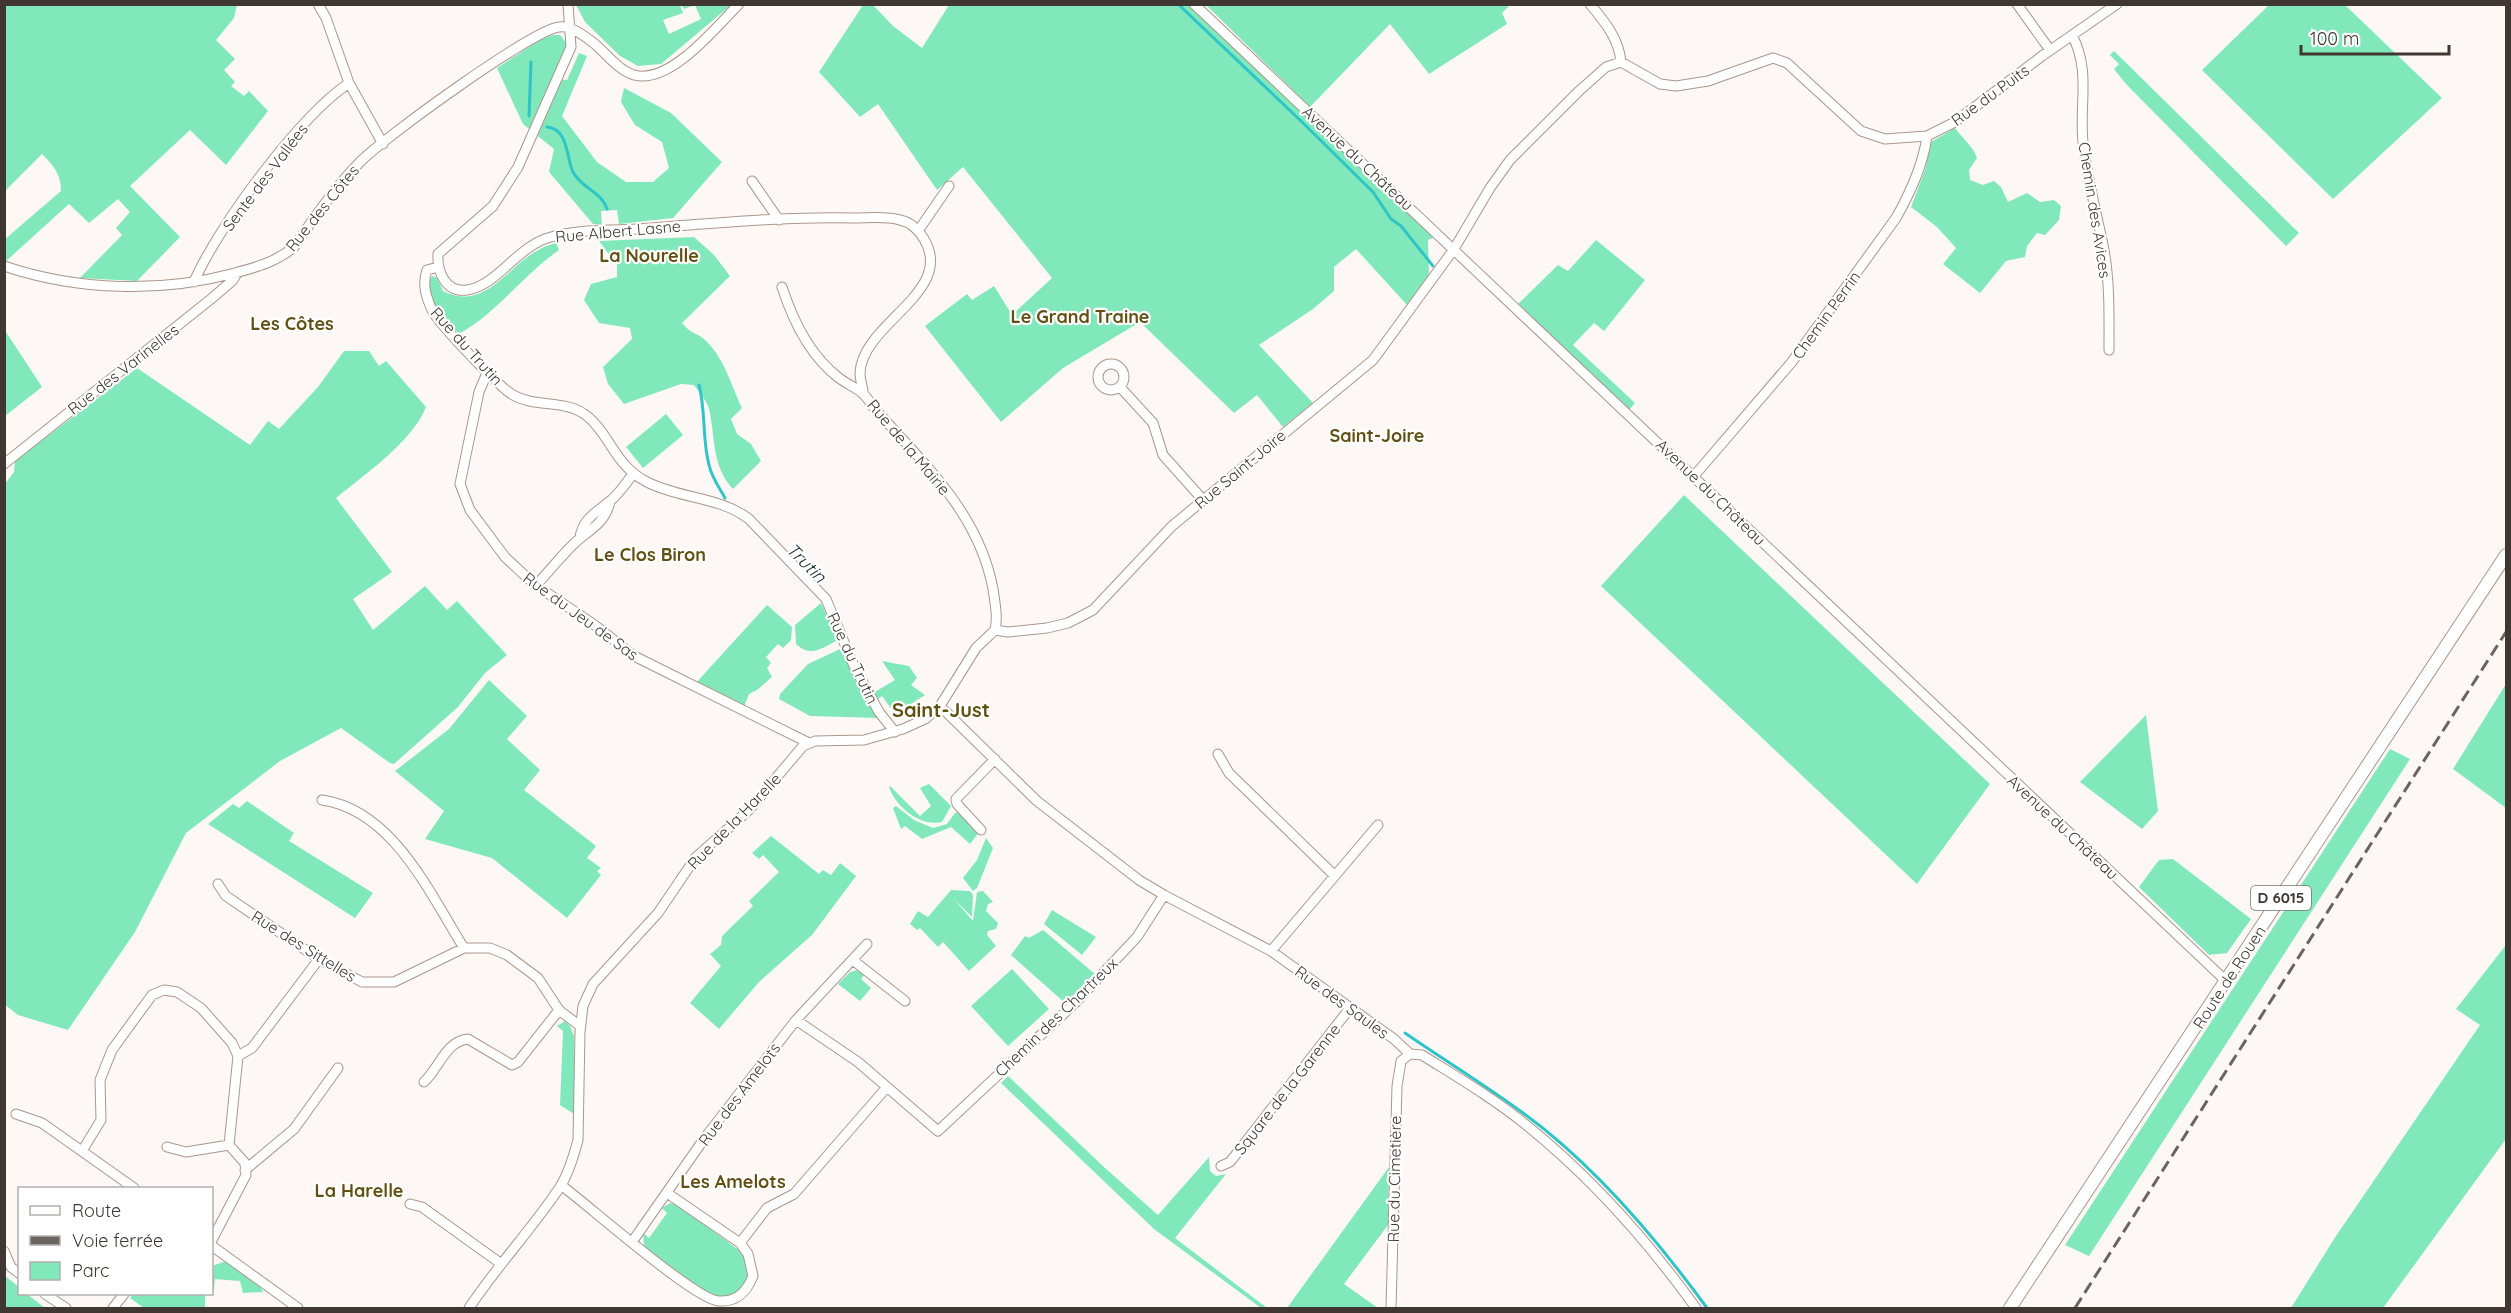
<svg xmlns="http://www.w3.org/2000/svg" width="2511" height="1313" font-family="Quicksand,sans-serif">
<style>
.green{fill:#80e8bb}
.lines{fill:none;stroke-linecap:round;stroke-linejoin:round}
.stream{stroke:#2fc5c7;stroke-width:3}
.minor-casing{stroke:#ad968a;stroke-width:11}
.major-casing{stroke:#ad968a;stroke-width:14}
.minor{stroke:#fff;stroke-width:9}
.major{stroke:#fff;stroke-width:12}
.rail{stroke:#6c645f;stroke-width:3;stroke-dasharray:12 6;stroke-linecap:butt}
.labels{text-anchor:middle;stroke-width:4.5;stroke-linejoin:round;paint-order:stroke}
.shield{fill:#fff;stroke:#797370;stroke-width:1.5}
.shield-label{font-size:15px;font-weight:bold;fill:#403732}
.street-label{font-size:16px;fill:#403732;stroke:#fff}
.neighbourhood-label{font-size:18px;font-weight:bold;fill:#625013;stroke:#fff}
.water-label{font-size:18px;font-style:italic;fill:#162e2e;stroke:#fff}
.quarter-label{font-size:20px;font-weight:bold;fill:#625013;stroke:#fff}
</style>
<rect width="100%" height="100%" fill="#fdf8f5"/>
<path class="green" d="M2270,4L2345,5L2442,98L2333,199L2202,70Z
M5,5H237L234,18L216,40L235,59L224,70L235,82L231,86L244,96L249,91L268,111L226,165L190,130L130,186L180,237L137,281L80,278L122,235L116,228L130,212L118,199L89,223L69,204L5,262L4,240L61,191C61,174 53,165 42,154L5,191Z
M576,5H680L683,13L663,20L669,34L701,19L695,5L684,9L682,5H731L661,64L638,66L620,56L585,22Z
M863,5H873L893,26L922,48L949,5H1189L1435,237L1428,240L1429,274L1408,306L1356,249L1334,267V291L1313,309L1259,345L1313,403L1283,427L1257,395L1234,413L1140,322L1063,368L1001,422L925,326L967,294L972,300L994,286L1012,315L1052,278L963,167L937,190L878,104L860,117L819,72Z
M1206,5H1510L1502,13L1507,24L1429,74L1390,24L1310,107Z
M553,35H560L567,44L554,79L567,80L579,53L587,56L562,116L597,162L626,182H653L669,168L662,142L635,125L621,102L624,88L671,113L722,162L673,218L619,224L617,210L601,211L602,225L593,224L549,172L554,149L523,124L497,68L541,39Z
M2114,51L2299,233L2286,246L2126,84L2114,69L2119,64L2110,55Z
M1955,128C1963,139 1973,146 1977,158L1969,170L1970,180L1983,185L1994,181L2001,187L2008,202L2027,193L2040,202L2054,200L2061,206L2059,220L2045,235L2037,233L2027,246L2025,257L2006,261L1980,293L1943,264L1956,248L1937,227L1911,207L1925,170L1931,142Z
M694,237L714,255L730,276L682,323C693,336 698,332 707,342C725,360 731,385 742,408L731,419L737,434L751,444L761,461L733,489C711,465 716,439 709,409C707,401 699,392 694,385L681,384L624,404L608,384L603,367L632,339L630,328L599,323L584,300L591,284L617,277V265L599,241Z
M1596,240L1645,280L1604,331L1594,323L1573,345L1635,403L1629,410L1518,304L1558,265L1568,271Z
M556,243L559,250C523,275 497,313 459,334C447,321 418,295 432,276L437,278L443,291C491,315 511,253 556,243Z
M6,332L42,387L5,416L4,333Z
M344,351H369L379,366L386,361L426,407C413,441 364,475 336,498L392,572L353,599L373,630L425,586L447,610L457,601L507,655L485,673L458,707L394,764L390,763L341,728L280,761L186,833L135,932L68,1030L18,1015L4,1004V485L14,472L15,461L137,368L250,445L268,421L279,429L318,387Z
M666,414L683,435L643,468L626,447Z
M1684,495L1990,784L1917,884L1601,586Z
M821,603L838,640C822,648 811,658 796,644L795,625Z
M767,605L792,627L791,640L783,648L778,644L766,657L771,663L767,668L772,677L757,690L749,694L743,709L716,695L715,690L695,684Z
M840,649L879,718L810,716L779,699L780,694L808,664Z
M882,661L909,666L917,678L911,685L925,695L895,714L882,696L878,699L873,693L895,680Z
M489,680L527,716L507,739L540,770L524,790L596,846L587,858L601,868L597,871L601,875L567,918L492,858L425,839L444,811L395,771L449,729Z
M2506,684V808L2453,769Z
M2146,715L2158,811L2142,829L2080,782Z
M2390,749L2410,759L2089,1256L2065,1245Z
M929,784L951,806L942,822C920,827 896,807 889,787L890,786L920,816L931,806L920,788Z
M247,801L294,833L289,841L373,893L355,918L208,824L233,804L239,808Z
M896,806L914,820L933,828L947,824L955,813L960,812L979,832L970,844L951,827L922,839L905,826L901,829L893,808Z
M771,836L819,874L823,870L831,875L840,863L856,876L812,935L759,982L719,1029L690,1003L721,966L710,954L721,945L722,936L753,906L749,901L779,872L763,855L759,859L752,853Z
M986,838L993,848L977,888L973,891L963,878L977,860Z
M2173,859L2251,919L2227,953L2209,955L2139,887L2159,860Z
M951,890L970,891L973,895L972,917L953,898L973,921L977,892L983,891L993,902L988,904L986,911L998,923L996,929L988,931L987,935L996,946L969,971L943,942L938,947L920,928L917,930L910,924L918,911L928,917Z
M1052,910L1096,937L1082,955L1044,924Z
M1043,930L1095,974L1065,1003L1011,955L1025,936L1029,938Z
M2506,945V1139L2383,1308H2291L2334,1239L2480,1025L2456,1009Z
M1012,969L1049,1009L1008,1046L971,1006Z
M858,970L865,974L861,979L871,988L860,1001L838,984L850,972Z
M565,1021L570,1026L574,1036V1114L560,1105L563,1031L557,1026Z
M1008,1076L1105,1168L1158,1215L1209,1157L1210,1171L1216,1176L1226,1174L1175,1238L1267,1308H1261L1154,1229L1001,1083Z
M1389,1167L1388,1225L1344,1284L1378,1308H1287Z
M670,1203L678,1205L744,1254L750,1279C743,1288 737,1298 724,1298C705,1298 660,1259 644,1247L643,1233L649,1238L667,1213L662,1208Z
M226,1261L261,1288L263,1292L243,1293L240,1281L215,1279L214,1289L212,1290V1266Z
M5,1276L19,1287L20,1294H27L45,1308H5Z
M133,1294H205V1308H144L130,1298Z"/>
<g class="lines">
<path class="stream" d="M1178,4L1301,121L1373,192L1391,219L1401,226L1433,266
M529,116L531,62
M547,127C569,129 566,158 573,172C581,188 602,192 607,209
M699,385C706,411 702,439 709,465C712,478 719,487 725,498
M1405,1033C1444,1060 1485,1085 1523,1113C1593,1164 1656,1238 1707,1308"/>
<g class="minor-casing">
<path id="minor" d="M318,4L326,18L349,83L383,144
M568,4L571,47L518,167L493,206L438,254C437,271 445,293 467,290C497,286 518,245 551,237C577,229 609,231 637,229C709,224 782,216 855,218C868,218 887,216 900,220C910,222 919,230 924,239C956,292 862,323 860,373C860,379 862,385 863,391
M1194,4L2226,981
M1590,4C1605,22 1619,39 1621,62
M2017,4L2050,50
M2072,35C2091,71 2079,104 2083,142C2087,179 2097,214 2104,250C2110,283 2109,318 2109,350
M752,181L779,220
M918,231L949,186
M4,266C78,291 161,293 235,273C257,267 276,262 294,247C314,218 335,187 361,161C385,137 532,30 559,27C570,25 583,35 591,41C605,51 617,70 634,75C670,85 716,27 739,4
M438,267L427,270C422,284 426,297 432,310C438,323 500,388 513,395C536,408 566,399 587,416C610,434 614,465 647,482C680,499 719,496 749,519L826,599L854,666L879,712L895,732
M194,282C218,226 299,117 349,83
M782,287C793,321 810,356 839,378C858,392 859,385 874,408C923,463 979,513 993,589C995,604 998,615 995,630
M1098 377a13 13 0 1 1 26 0a13 13 0 1 1-26 0Z
M487,373L479,392L460,484L470,510L505,557L534,584L596,626L634,656L809,743
M1120,387L1153,423L1163,455L1203,500
M4,464L211,299L232,281L238,272
M1694,476L1791,363L1896,218C1910,193 1923,166 1927,136
M580,538C582,519 597,512 610,501C619,494 626,483 633,474
M536,585C550,571 563,553 578,540C593,528 606,521 610,501
M995,630L1008,632L1047,628L1068,623L1093,610L1172,526L1373,360L1454,249L1490,188L1510,160L1579,91L1606,67L1621,62L1660,84L1676,86L1708,81L1773,58L1787,63L1861,131L1885,139L1927,136L1955,122L2042,56L2117,4
M940,706L1037,801L1139,880L1164,895L1271,951L1394,1039L1410,1054L1422,1055C1457,1077 1493,1098 1525,1124C1591,1177 1647,1240 1696,1308
M1218,754L1229,773L1335,876
M322,800C393,810 430,894 464,948H490L507,955L538,978L559,1010L580,1026
M981,830L957,804L956,799L995,759
M218,884L226,896L319,959L362,982H394L464,948
M1271,951L1378,825
M854,961L905,1001
M796,1020L867,944
M238,1056L252,1048L319,959
M424,1082C439,1068 446,1041 468,1039L512,1065L518,1062L559,1010
M16,1114L42,1123L134,1188
M167,1147L186,1152L229,1145
M82,1151L101,1120L100,1080L112,1050L152,995L164,990L177,992L201,1008L232,1043L238,1056L229,1145L245,1163L246,1175L212,1240
M1221,1166L1230,1162L1350,1008
M245,1170L294,1129L338,1068
M561,1185C588,1205 695,1300 719,1301C738,1302 747,1291 753,1276L748,1254L740,1243L667,1193
M410,1204L422,1207L500,1263
M632,1242L704,1139L796,1020L858,1062L938,1131L1075,1003L1137,937L1164,895
M740,1243L767,1208L794,1194L887,1087
M212,1246L298,1308
M4,1251L11,1267L20,1274
M45,1294L66,1308
M113,1308L124,1294
M469,1308C497,1266 532,1229 560,1187C569,1173 574,1155 578,1140L580,1032L583,1006L593,984L658,913L696,857L749,810L803,746L815,741L864,740L903,729L925,719L940,706L976,648L995,630
M1391,1308L1397,1086L1401,1061L1410,1054"/>
</g>
<g class="major-casing">
<path id="major" d="M2010,1308L2506,555"/>
</g>
<use href="#minor" class="minor"/>
<use href="#major" class="major"/>
<path class="rail" d="M2075,1308L2506,632"/>
</g>
<g class="labels">
<rect class="shield" x="2251" y="886" width="60" height="24" rx="4.5"/>
<g class="shield-label">
<text x="2281" y="903">D 6015</text>
</g>
<g class="street-label">
<text transform="translate(1990 95) rotate(-36)" y="6">Rue du Puits</text>
<text transform="translate(1358 158) rotate(43)" y="6">Avenue du Château</text>
<text transform="translate(265 177) rotate(-53)" y="6">Sente des Vallées</text>
<text transform="translate(322 208) rotate(-51)" y="6">Rue des Côtes</text>
<text transform="translate(2095 210) rotate(81)" y="6">Chemin des Avices</text>
<text transform="translate(618 231) rotate(-5)" y="6">Rue Albert Lasne</text>
<text transform="translate(1826 315) rotate(-54)" y="6">Chemin Perrin</text>
<text transform="translate(467 346) rotate(48)" y="6">Rue du Trutin</text>
<text transform="translate(123 369) rotate(-38)" y="6">Rue des Varinelles</text>
<text transform="translate(909 447) rotate(50)" y="6">Rue de la Mairie</text>
<text transform="translate(1240 469) rotate(-40)" y="6">Rue Saint-Joire</text>
<text transform="translate(1711 492) rotate(44)" y="6">Avenue du Château</text>
<text transform="translate(581 616) rotate(36)" y="6">Rue du Jeu de Sas</text>
<text transform="translate(853 658) rotate(65)" y="6">Rue du Trutin</text>
<text transform="translate(734 821) rotate(-46)" y="6">Rue de la Harelle</text>
<text transform="translate(2063 827) rotate(43)" y="6">Avenue du Château</text>
<text transform="translate(304 946) rotate(32)" y="6">Rue des Sittelles</text>
<text transform="translate(2229 977) rotate(-57)" y="6">Route de Rouen</text>
<text transform="translate(1342 1002) rotate(36)" y="6">Rue des Saules</text>
<text transform="translate(1056 1017) rotate(-44)" y="6">Chemin des Chartreux</text>
<text transform="translate(1287 1089) rotate(-52)" y="6">Square de la Garenne</text>
<text transform="translate(739 1094) rotate(-53)" y="6">Rue des Amelots</text>
<text transform="translate(1394 1179) rotate(-89)" y="6">Rue du Cimetière</text>
</g>
<g class="neighbourhood-label">
<text x="649" y="262">La Nourelle</text>
<text x="1080" y="323">Le Grand Traine</text>
<text x="292" y="330">Les Côtes</text>
<text x="1377" y="442">Saint-Joire</text>
<text x="650" y="561">Le Clos Biron</text>
<text x="733" y="1188">Les Amelots</text>
<text x="359" y="1197">La Harelle</text>
</g>
<g class="water-label">
<text transform="translate(806 563) rotate(45)" y="6">Trutin</text>
</g>
<g class="quarter-label">
<text x="941" y="717">Saint-Just</text>
</g>
</g>
<rect width="2511" height="1313" fill="none" stroke="#403732" stroke-width="12"/>
<rect x="18" y="1187" width="195" height="108" fill="#ffffff" stroke="#b3afad" stroke-width="1.5"/>
<rect x="30" y="1206" width="30" height="9" fill="#ffffff" stroke="#b3afad" stroke-width="1.5"/>
<text x="72" y="1217" font-size="18" fill="#403732">Route</text>
<rect x="30" y="1236" width="30" height="9" fill="#6c645f" stroke="#b3afad" stroke-width="1.5"/>
<text x="72" y="1247" font-size="18" fill="#403732">Voie ferrée</text>
<rect x="30" y="1262" width="30" height="18" fill="#80e8bb" stroke="#b3afad" stroke-width="1.5"/>
<text x="72" y="1277" font-size="18" fill="#403732">Parc</text>
<path d="M2301 45v9h148v-9" fill="none" stroke="#403732" stroke-width="3"/>
<text x="2310" y="45" font-size="18" fill="#403732" stroke="#ffffff" stroke-width="4.5" paint-order="stroke">100 m</text>
</svg>
